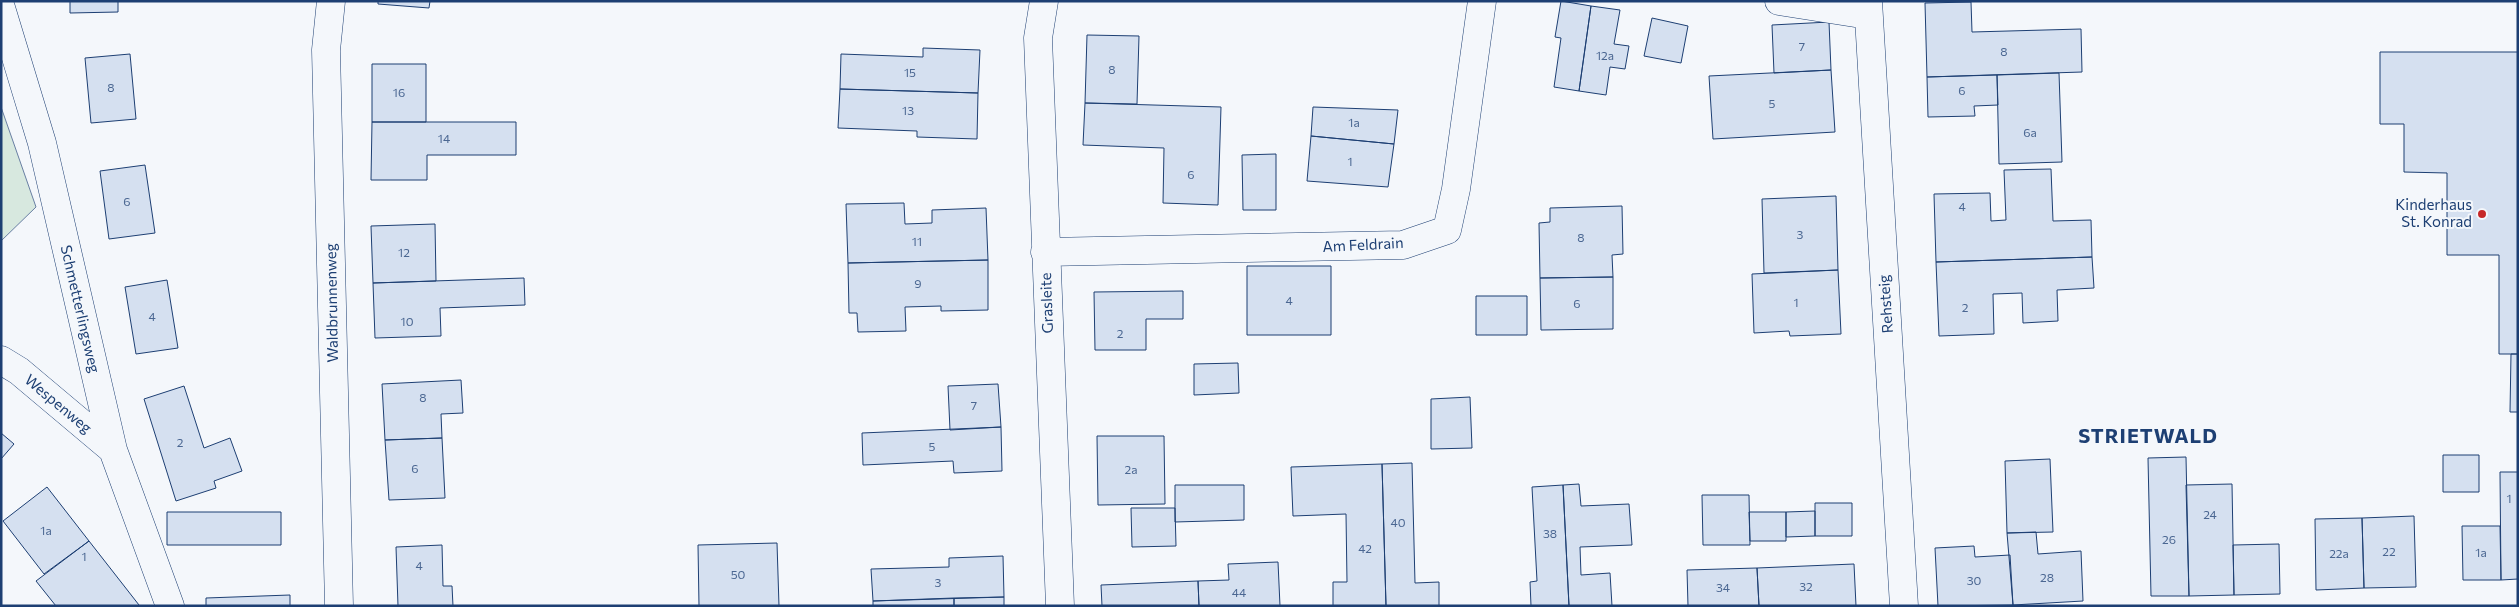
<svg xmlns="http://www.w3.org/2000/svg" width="2519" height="607" font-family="Commissioner,sans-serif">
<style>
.green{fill:#d7e8df;stroke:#687fa3}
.building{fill:#d5e0f0;stroke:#1d3f73}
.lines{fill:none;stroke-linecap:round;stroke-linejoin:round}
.street-casing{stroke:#1d3f73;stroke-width:29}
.street{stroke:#f4f7fb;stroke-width:28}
.poi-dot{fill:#c62828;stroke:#f4f7fb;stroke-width:2}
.labels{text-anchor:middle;stroke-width:4;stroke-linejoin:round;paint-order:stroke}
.number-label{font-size:12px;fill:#4b6792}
.poi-label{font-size:15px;fill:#1d3f73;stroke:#f4f7fb;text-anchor:end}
.street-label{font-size:15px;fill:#1d3f73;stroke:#f4f7fb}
.district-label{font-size:20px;font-weight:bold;letter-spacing:1px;fill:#1d3f73;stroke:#f4f7fb}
</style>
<rect width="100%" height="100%" fill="#f4f7fb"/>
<path class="green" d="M1,107L36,207L1,241Z"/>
<path class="building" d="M70,1H118V12L70,13Z
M378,1H430L429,8L378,4Z
M1561,1L1591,6L1579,91L1554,87L1561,38L1555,37Z
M1971,2L1972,32L2081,29L2082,72L1927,77L1925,3Z
M1591,6L1620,10L1614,44L1629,46L1625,69L1610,67L1606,95L1579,91Z
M1652,18L1688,26L1681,63L1644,56Z
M1829,22L1831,70L1774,73L1772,25Z
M1087,35L1139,36L1137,104L1085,103Z
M923,48L980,50L978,93L840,89L841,54L923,57Z
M2380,52H2518V354H2499V255H2447V173L2404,172V124H2380Z
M130,54L136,119L91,123L85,58Z
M372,64H426V122H372Z
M1831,70L1835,132L1713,139L1709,76Z
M2059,73L2062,162L1999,164L1997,75Z
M1997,75L1998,105L1974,106L1975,116L1928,117L1927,77Z
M840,89L978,93L977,139L917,137V131L838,128Z
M1085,103L1221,107L1218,205L1163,203L1164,148L1083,145Z
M1313,107L1398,110L1394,144L1311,136Z
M372,122H516V155H427V180H371Z
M1311,136L1394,144L1388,187L1307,181Z
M1276,154V210H1243L1242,155Z
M145,165L155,233L109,239L100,171Z
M2051,169L2053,221L2091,220L2092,257L1936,262L1934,194L1990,193L1991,221L2006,220L2004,170Z
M1836,196L1838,270L1764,273L1762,199Z
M904,203L905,224L932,223V210L986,208L988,260L848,263L846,204Z
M1622,206L1623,254L1612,255L1613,277L1540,278L1539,223L1550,222V208Z
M435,224L436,281L373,283L371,226Z
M2092,257L2094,288L2057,290L2058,321L2023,323L2022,293L1993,294L1994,334L1939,336L1936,262Z
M988,260V310L941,311V306L905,307L906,331L858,332L857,313H849L848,263Z
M1247,266H1331V335H1247Z
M1838,270L1841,334L1790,336L1789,331L1754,333L1752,274Z
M1613,277V329L1541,330L1540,278Z
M524,278L525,305L440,308L441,336L375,338L373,283Z
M167,280L178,348L136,354L125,287Z
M1183,291V319H1146V350H1095L1094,292Z
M1476,296H1527V335H1476Z
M2511,354H2518V412H2510Z
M1238,363L1239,393L1194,395V364Z
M461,380L463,413L441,414L442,438L385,440L382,384Z
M998,384L1001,427L950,430L948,386Z
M184,386L204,448L230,438L242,471L214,481L216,488L176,501L144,399Z
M1470,397L1472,448L1431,449V399Z
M1001,427L1002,471L954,473L953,461L863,465L862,433Z
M1,433L14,444L1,459Z
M1097,436H1164L1165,504L1098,505Z
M442,438L445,498L389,500L385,440Z
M2443,455H2479V492H2443Z
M2186,457L2189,596H2151L2148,458Z
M2050,459L2053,532L2007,533L2005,461Z
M1412,463L1415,583L1439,582V606H1386L1382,464Z
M1382,464L1386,606H1333V582H1347L1346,514L1293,516L1291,467Z
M2500,472H2518V579L2501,580Z
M1579,484L1581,506L1629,504L1632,545L1580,547L1581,575L1610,573L1612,606H1569L1563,485Z
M2232,484L2234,595L2189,596L2186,485Z
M1175,485H1244V520L1175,522Z
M1563,485L1569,606H1531L1530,582L1537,581L1532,487Z
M47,487L89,541L44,574L3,521Z
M1702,495H1749L1750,545H1703Z
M1815,503H1852V536H1815Z
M1131,508H1175L1176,546L1132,547Z
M1815,511V536L1786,537V512Z
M167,512H281V545H167Z
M1749,512H1786V541H1750Z
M2414,516L2416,587L2364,588L2362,518Z
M2362,518L2364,588L2316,590L2315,519Z
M2462,526H2500L2501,580H2463Z
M2036,532L2038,554L2081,551L2083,601L2013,605L2007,533Z
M89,541L139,605L138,606H56L36,581Z
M777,543L779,606H699L698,545Z
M2279,544L2280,594L2234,595L2233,545Z
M442,545L443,586H452L453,606H398L396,547Z
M1974,546L1975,557L2010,555L2013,605L1938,606L1935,548Z
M1003,556L1004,597L873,601L871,569L949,567V558Z
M1278,562L1280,606H1199L1198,581L1229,580L1228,564Z
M1854,564L1856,606H1759L1757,568Z
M1757,568L1759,606H1688L1687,570Z
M1198,581L1199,606H1102L1101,585Z
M290,595V606H206V598Z
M1004,597V606H954V598Z
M954,598V606H873V601Z"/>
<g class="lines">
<g class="street-casing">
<path id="street" d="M331,1L326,50L339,606
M1044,1L1038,38L1060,606
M1779,1L1868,15
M1868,1L1904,606
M1,8L42,143L113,450L170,606
M1045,252L1403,245L1447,230L1456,189L1482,1
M1,360L19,371L113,450"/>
</g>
<use href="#street" class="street"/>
</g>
<circle class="poi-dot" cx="2482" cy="214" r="5"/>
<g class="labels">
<g class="number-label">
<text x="1802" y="51">7</text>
<text x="2004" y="56">8</text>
<text x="1605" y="60">12a</text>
<text x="1112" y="74">8</text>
<text x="910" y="77">15</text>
<text x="111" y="92">8</text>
<text x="1962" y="95">6</text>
<text x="399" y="97">16</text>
<text x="1772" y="108">5</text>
<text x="908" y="115">13</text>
<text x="1354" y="127">1a</text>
<text x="2030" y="137">6a</text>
<text x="444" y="143">14</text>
<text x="1350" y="166">1</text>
<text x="1191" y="179">6</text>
<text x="127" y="206">6</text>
<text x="1962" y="211">4</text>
<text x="1800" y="239">3</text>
<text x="1581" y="242">8</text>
<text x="917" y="246">11</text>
<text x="404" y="257">12</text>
<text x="918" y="288">9</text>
<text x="1289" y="305">4</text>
<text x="1796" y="307">1</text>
<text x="1577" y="308">6</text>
<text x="1965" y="312">2</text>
<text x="152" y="321">4</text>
<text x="407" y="326">10</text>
<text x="1120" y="338">2</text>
<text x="423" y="402">8</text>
<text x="974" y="410">7</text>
<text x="180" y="447">2</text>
<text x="932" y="451">5</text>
<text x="415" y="473">6</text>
<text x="1131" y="474">2a</text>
<text x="2509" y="503">1</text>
<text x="2210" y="519">24</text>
<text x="1398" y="527">40</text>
<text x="46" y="535">1a</text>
<text x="1550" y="538">38</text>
<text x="2169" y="544">26</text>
<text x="1365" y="553">42</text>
<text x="2389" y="556">22</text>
<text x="2481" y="557">1a</text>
<text x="2339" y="558">22a</text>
<text x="84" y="561">1</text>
<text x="419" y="570">4</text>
<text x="738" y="579">50</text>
<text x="2047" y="582">28</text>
<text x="1974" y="585">30</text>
<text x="938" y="587">3</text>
<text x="1806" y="591">32</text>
<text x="1723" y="592">34</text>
<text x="1239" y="597">44</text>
</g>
<g class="poi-label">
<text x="2472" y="210">Kinderhaus<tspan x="2472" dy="17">St. Konrad</tspan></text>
</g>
<g class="street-label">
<text transform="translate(1363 245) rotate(-3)" y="5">Am Feldrain</text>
<text transform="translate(332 303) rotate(-91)" y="5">Waldbrunnenweg</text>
<text transform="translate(1047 303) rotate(-92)" y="5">Grasleite</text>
<text transform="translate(1886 304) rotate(-94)" y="5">Rehsteig</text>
<text transform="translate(80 309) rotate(77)" y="5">Schmetterlingsweg</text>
<text transform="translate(58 404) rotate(40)" y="5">Wespenweg</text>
</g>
<g class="district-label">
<text x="2148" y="443">STRIETWALD</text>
</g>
</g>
<rect width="2519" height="607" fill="none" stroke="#1d3f73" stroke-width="5"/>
</svg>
